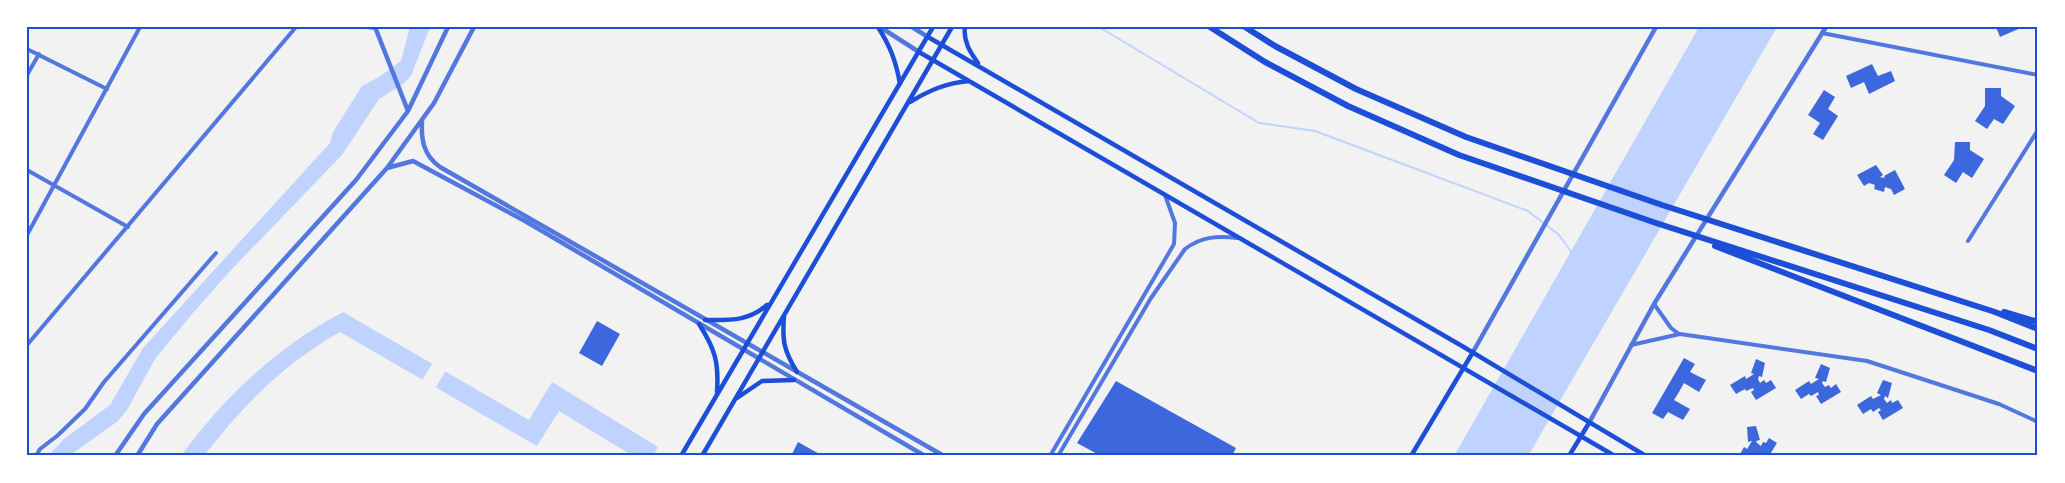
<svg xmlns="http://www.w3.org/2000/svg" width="2065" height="483" font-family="'Source Sans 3',sans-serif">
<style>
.water{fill:#bfd3fe}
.pier{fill:#f2f2f2}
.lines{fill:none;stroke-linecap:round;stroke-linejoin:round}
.stream{stroke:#bfd3fe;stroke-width:2}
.building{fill:#3d67dc}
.minor{stroke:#5277de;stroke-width:4}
.tertiary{stroke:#5277de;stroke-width:4.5}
.secondary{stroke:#1d4ed8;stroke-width:4.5}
.trunk{stroke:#1d4ed8;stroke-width:6}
.neatline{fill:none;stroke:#1d4ed8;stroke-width:2}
</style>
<rect width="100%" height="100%" fill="#f2f2f2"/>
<path class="water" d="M410,27H430L411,76L403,84L379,99L342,155L231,270L193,313L155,359L127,410L118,421L69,456H48L64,439L110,405L143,348L330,143L333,132L362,86L379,77L401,61Z
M1699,27H1777L1528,456H1454Z
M343,312L529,420L552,382L658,447L653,456H633L559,411L537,446L340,332C285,363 242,406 204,456H181C225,396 277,347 343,312Z"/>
<path class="pier" d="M434,361L447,369L434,390L421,382Z"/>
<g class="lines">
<path class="stream" d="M1099,27L1259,123L1315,131L1528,211L1558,234L1573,254"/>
</g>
<path class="building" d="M1996,27H2023L2000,37Z
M1872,64L1878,76L1891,71L1895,81L1869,94L1864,82L1851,88L1846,76Z
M1985,88H2001V96L2015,106L2003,124L1994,119L1987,129L1975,121L1985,106Z
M1824,90L1835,97L1828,109L1838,116L1823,140L1813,134L1820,123L1808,115Z
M1955,142H1970V150L1984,159L1972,178L1963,172L1956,183L1944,175L1954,160Z
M1876,165L1883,175L1880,177L1885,178L1884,176L1895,170L1905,189L1894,195L1891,189L1885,187L1884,192L1874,189L1875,185L1869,183L1864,186L1857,175Z
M597,321L620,334L602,366L579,353Z
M1684,358L1695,364L1690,372L1706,380L1699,392L1684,383L1679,392L1674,400L1690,409L1683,420L1668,412L1663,419L1652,413Z
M1756,359L1765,363L1762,377L1759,376L1758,379L1760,383L1764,380L1766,383L1771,380L1776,388L1756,400L1751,392L1754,390L1753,388L1746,391L1745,389L1736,394L1730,385L1745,376L1746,379L1754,374L1751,373Z
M1821,364L1830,368L1826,382L1823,381L1822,383L1825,387L1829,385L1831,388L1836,384L1841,392L1821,404L1816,396L1819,395L1818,392L1811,396L1809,394L1801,399L1795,390L1809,381L1811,384L1819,379L1815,378Z
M1883,380L1892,383L1888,398L1885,396L1884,399L1887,403L1891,400L1892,403L1898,400L1903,408L1883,420L1878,412L1881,410L1879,408L1873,412L1871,409L1863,414L1857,405L1871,396L1873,399L1881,395L1877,393Z
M1116,381L1236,448L1232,456H1101L1077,443Z
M1756,426L1760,440L1756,441L1757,443L1761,446L1763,442L1766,443L1769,438L1777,443L1769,456H1758L1756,454L1755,456H1739L1744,447L1747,449L1752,441L1748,442L1747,427Z
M798,442L823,456H791Z"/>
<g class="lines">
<path class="minor" d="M366,27L376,28
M1822,33L2038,75
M27,49L107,89
M27,75L39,54
M27,170L128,227
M27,235L140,27
M1968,241L2038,130
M1654,304L1671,328L1679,334
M27,345L296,27
M1631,345L1680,334L1867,361L1999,404L2038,422
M36,456L40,449L57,436L85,409L104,382L216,253
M1050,456L1174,244L1175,223L1165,195
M1058,456L1151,298L1185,249C1202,236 1218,236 1238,238"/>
<path class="tertiary" d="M375,27L408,111
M880,27L919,52
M912,27L928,37
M422,120C421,139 423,155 440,167L944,456
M387,168L413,161L525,221L925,456
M1473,352L1656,27
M1589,423L1654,304L1826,27
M115,456L144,414L356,180L408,111L448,27
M137,456L157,424L387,168L434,103L474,27"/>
<path class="secondary" d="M878,27C890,46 896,61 900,84
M965,27C963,41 970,52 978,63
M928,37L1462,346L1646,456
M919,52L1615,456
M910,102C930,90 946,83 969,81
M784,316C782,341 784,351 797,372
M705,320C728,320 748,322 767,305
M699,324C715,349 719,362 717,392
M737,398L762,381L794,380
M681,456L933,27
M702,456L952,27
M1411,456L1473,352
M1569,456L1589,423"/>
<path class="trunk" d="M1210,27L1265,62L1348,106L1459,155L1656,223L1989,330L2038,349
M1245,27L1275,46L1356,89L1466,137L1662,205L1995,312L2038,329
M1715,246L2038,371
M2004,312L2038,322"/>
</g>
<rect width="2065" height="483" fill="none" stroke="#ffffff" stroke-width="57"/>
<rect x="28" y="28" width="2008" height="426" class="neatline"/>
</svg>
